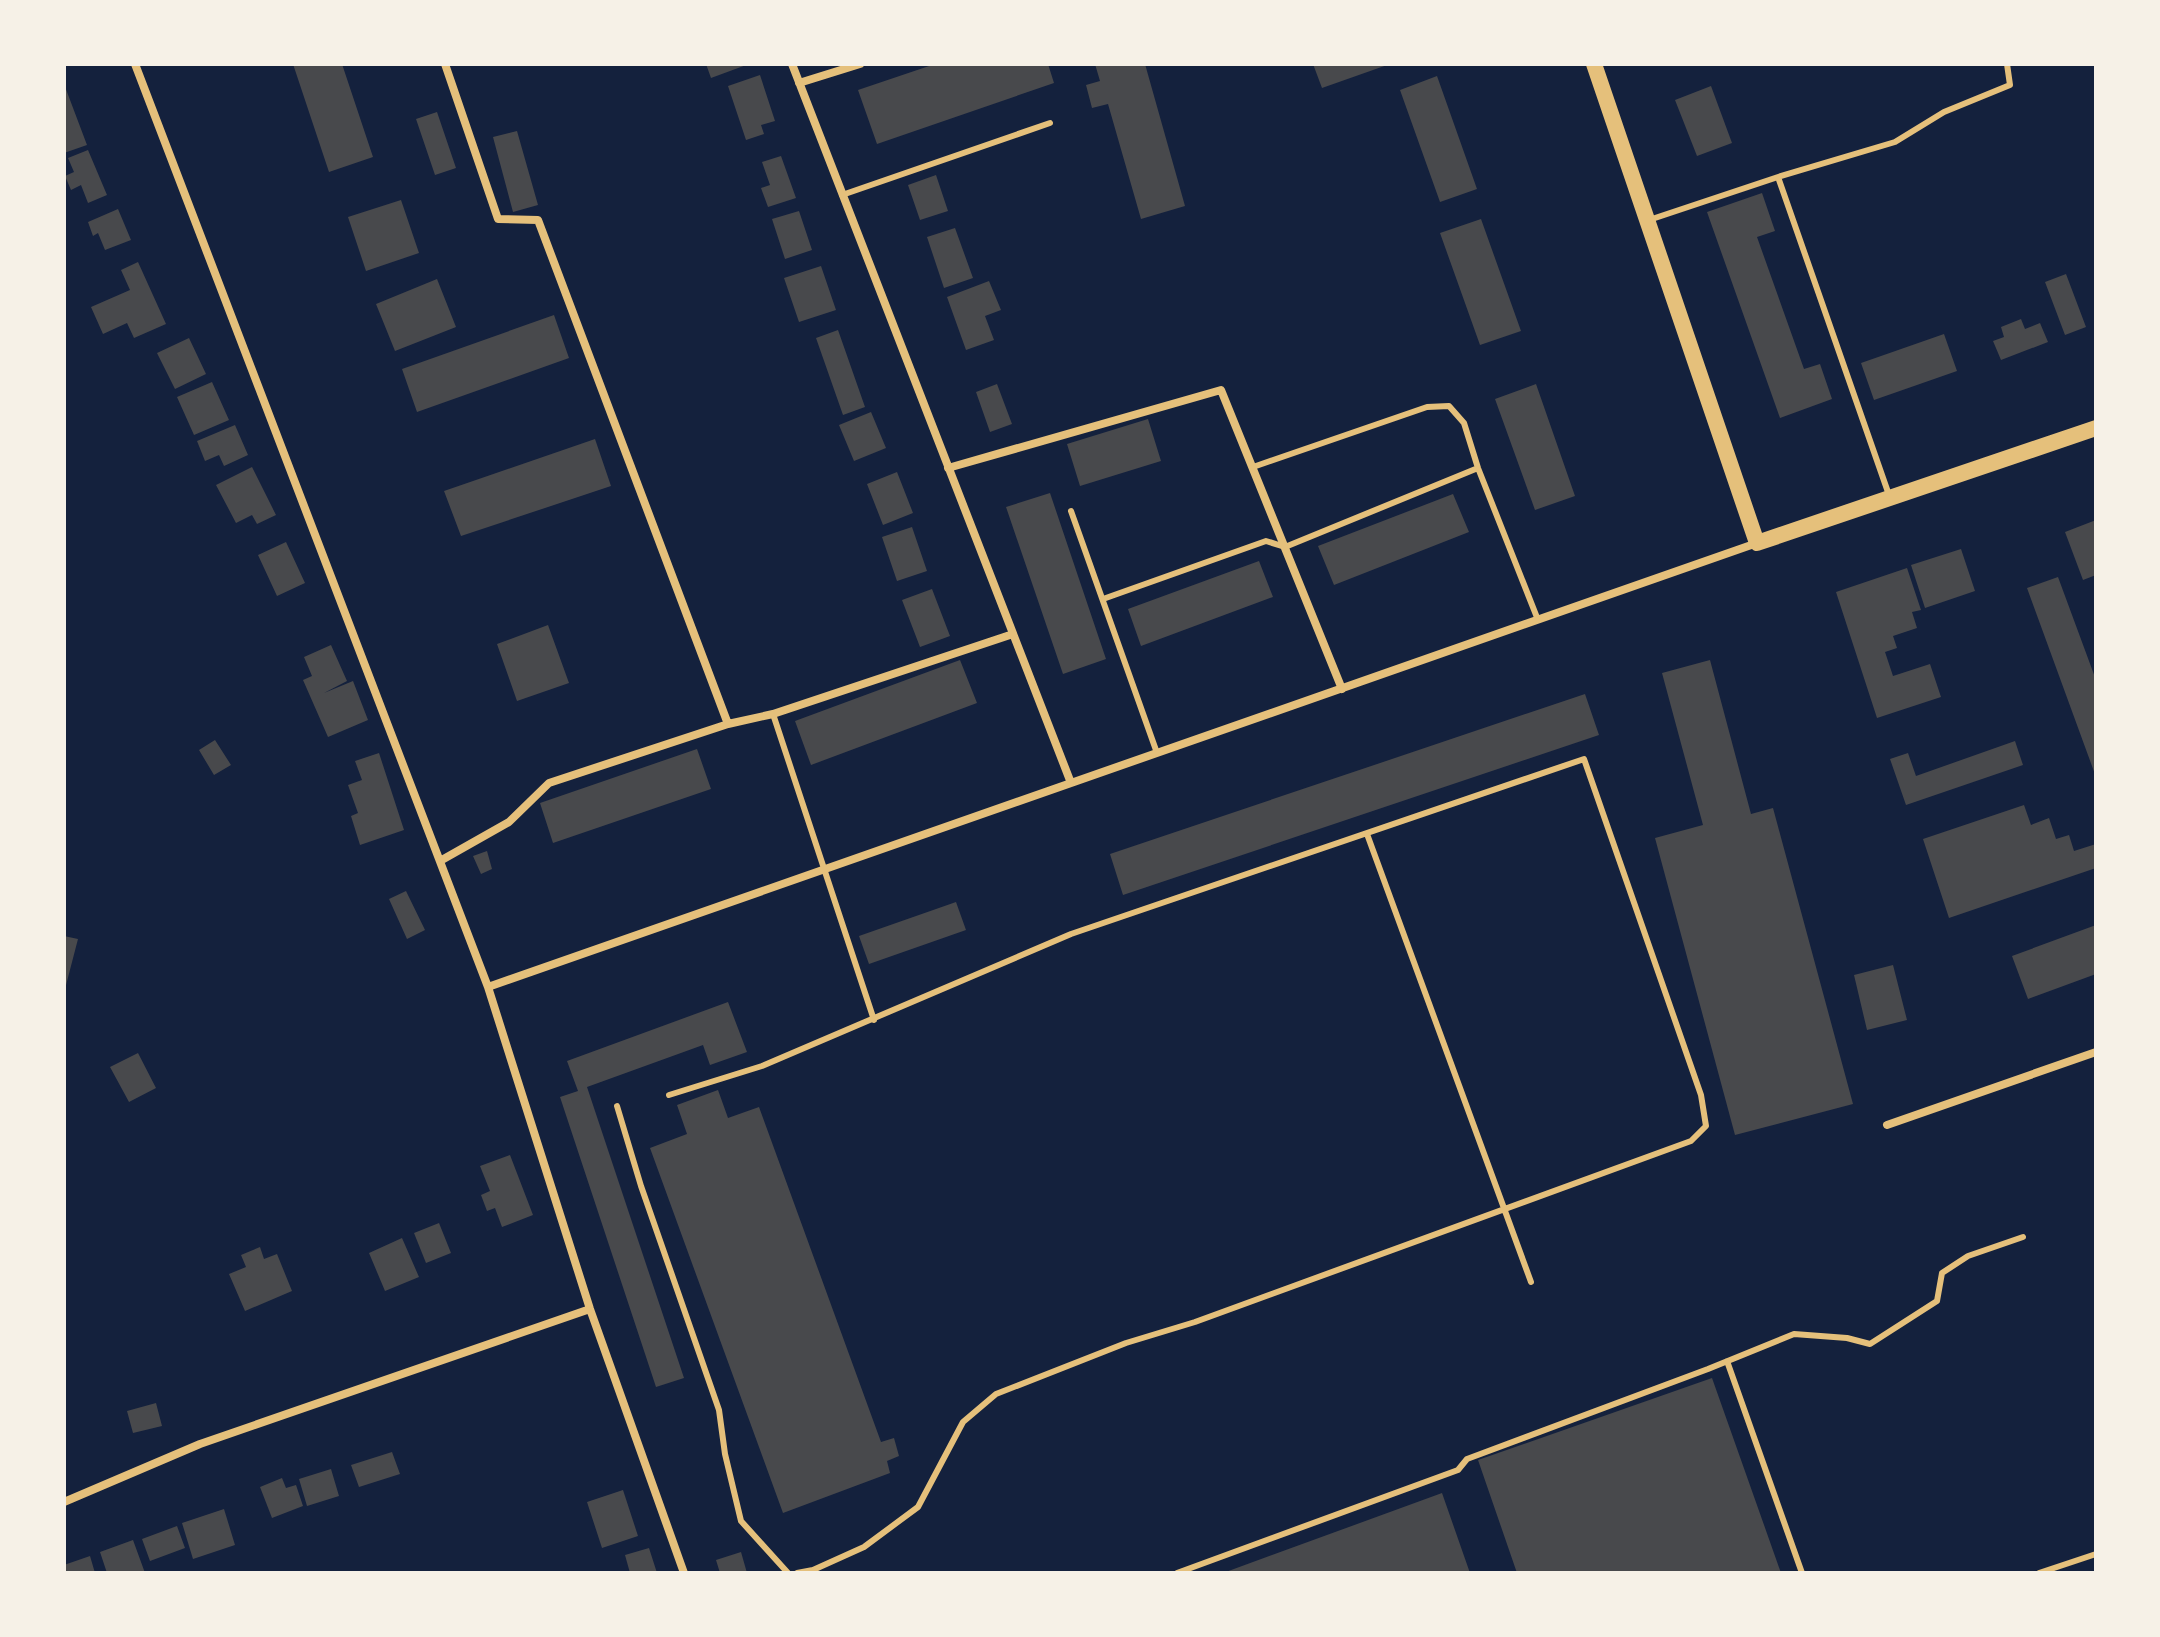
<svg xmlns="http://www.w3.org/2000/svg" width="2160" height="1637" font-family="'Nunito Sans',sans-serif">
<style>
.building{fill:#48494c}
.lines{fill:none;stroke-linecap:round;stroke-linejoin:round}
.service{stroke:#e5c07b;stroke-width:6}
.minor{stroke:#e5c07b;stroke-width:8}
.secondary{stroke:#e5c07b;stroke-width:16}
</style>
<rect width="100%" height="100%" fill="#14213d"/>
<path class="building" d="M293,64H342L373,157L329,172Z
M706,64H749L711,78Z
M935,64H1048L1054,83L877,144L858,90Z
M1095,64H1145L1185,206L1141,219L1108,104L1092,108L1086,85L1100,81Z
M1313,64H1390L1322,88Z
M760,75L775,121L761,125L764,134L746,140L728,86Z
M1437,76L1477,189L1440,202L1400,90Z
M64,84L87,145L64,153Z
M1711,86L1732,143L1697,156L1675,100Z
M437,112L456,168L435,175L416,119Z
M517,131L538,205L513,212L493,137Z
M88,150L107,195L88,203L81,185L71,190L65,176L74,172L68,158Z
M781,156L796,198L768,207L761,188L770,185L762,162Z
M936,175L948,211L920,220L908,185Z
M1762,193L1775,231L1757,237L1804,369L1820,364L1832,399L1780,418L1707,212Z
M401,200L419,253L366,271L348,217Z
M118,209L131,240L105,250L98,233L93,236L88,222Z
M799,211L812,250L785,259L772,219Z
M1481,219L1521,331L1480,345L1440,233Z
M955,228L973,278L944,288L927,237Z
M138,262L166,324L134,338L127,323L103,334L91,307L130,290L121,270Z
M821,266L836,310L799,322L784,278Z
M2066,274L2086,327L2065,335L2045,282Z
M437,279L456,327L395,351L376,304Z
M989,281L1001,310L985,316L994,340L966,350L947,297Z
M554,315L569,358L417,412L402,369Z
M2021,319L2025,329L2040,323L2048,342L2001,360L1993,341L2004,337L2001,327Z
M838,330L865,407L843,415L816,338Z
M1944,334L1957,371L1874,400L1861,363Z
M189,338L206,374L175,389L157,353Z
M212,382L229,420L194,435L177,397Z
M997,384L1012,424L990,432L976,392Z
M1536,384L1575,496L1535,510L1495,399Z
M871,412L886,448L854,461L839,425Z
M1148,419L1161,461L1080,486L1067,444Z
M235,425L248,455L224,466L219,455L205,461L197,441Z
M595,439L611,486L461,536L444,491Z
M252,467L276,515L257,524L252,515L236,523L216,485Z
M897,472L913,513L883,525L867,484Z
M1050,493L1106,659L1063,674L1006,507Z
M1453,494L1469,532L1334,585L1318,546Z
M2096,520V575L2083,580L2065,532Z
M912,527L927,571L897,581L882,537Z
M286,542L305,583L277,596L258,555Z
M1961,549L1975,591L1925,608L1911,565Z
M1259,561L1273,597L1141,646L1128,609Z
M1907,568L1921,610L1912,612L1917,628L1893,636L1897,648L1885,652L1893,676L1930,664L1941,697L1877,718L1836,592Z
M2058,577L2096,680V777L2027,588Z
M932,589L950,636L920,647L902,600Z
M548,625L569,683L517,701L497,644Z
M331,645L347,681L324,693L353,681L368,720L328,737L303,680L312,676L304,657Z
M960,660L977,703L811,765L795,721Z
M1710,660L1751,814L1773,808L1853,1104L1735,1135L1655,838L1703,825L1662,673Z
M1585,694L1599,735L1123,895L1110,854Z
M215,740L231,765L214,775L199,750Z
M2015,741L2023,765L1906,805L1890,759L1908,753L1916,776Z
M697,749L711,789L553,843L540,803Z
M379,753L404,830L360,845L351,816L358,813L348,785L362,780L355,761Z
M2024,805L2031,825L2049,818L2056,839L2069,835L2074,851L2096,844V868L1949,918L1923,839Z
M487,851L492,869L481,874L473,856Z
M406,891L425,930L407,939L389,899Z
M956,902L966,930L869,964L859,936Z
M2096,925V974L2028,999L2012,956Z
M64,936L78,939L65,989H64Z
M1893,965L1907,1020L1867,1030L1854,975Z
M728,1002L747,1052L710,1065L703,1045L587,1087L684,1378L656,1387L560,1097L578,1091L567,1061Z
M138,1053L156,1088L129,1102L110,1067Z
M718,1090L728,1118L759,1107L881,1442L894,1438L899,1456L887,1461L890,1473L783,1513L650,1148L687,1134L677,1105Z
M510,1155L533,1215L502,1227L495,1208L487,1211L481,1195L490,1191L480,1166Z
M439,1223L451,1253L426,1263L414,1233Z
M402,1238L419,1277L385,1291L369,1253Z
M260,1247L264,1259L277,1254L292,1291L245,1311L229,1274L246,1267L241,1255Z
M1712,1378L1781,1573H1517L1478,1460Z
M156,1403L162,1426L133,1433L127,1411Z
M392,1452L400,1474L359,1487L351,1465Z
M331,1469L339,1496L307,1506L299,1479Z
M282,1478L286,1488L296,1485L303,1506L272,1518L260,1487Z
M623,1490L638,1536L602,1548L587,1502Z
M1442,1493L1470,1573H1223Z
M224,1509L235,1545L193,1559L182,1523Z
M177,1526L185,1548L150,1561L142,1539Z
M133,1540L145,1573H107L100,1552Z
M649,1548L657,1573H630L625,1555Z
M741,1552L747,1573H720L716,1560Z
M90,1556L95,1573H64V1565Z"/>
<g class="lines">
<path class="service" d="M1778,177L1895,142L1944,112L2010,85L2007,64
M842,195L1050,123
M1649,220L1778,177L1889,495
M1253,467L1427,407L1449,406L1464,423L1478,468L1538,620
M1071,511L1157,753
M1103,599L1266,541L1285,547L1478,468
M773,714L874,1020
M1367,834L1531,1282
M669,1095L762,1066L1071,934L1584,759L1701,1095L1706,1126L1691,1141L1195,1322L1126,1343L996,1394L963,1422L918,1507L864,1547L813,1570L797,1573
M617,1106L641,1186L719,1410L725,1454L741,1521L788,1573
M1727,1361L1802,1573
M1177,1573L1458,1470L1467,1459L1708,1369L1794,1334L1847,1338L1870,1344L1937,1301L1942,1273L1968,1256L2023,1237
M2039,1573L2096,1554"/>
<path class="minor" d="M135,64L488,987L590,1309L684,1573
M445,64L498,219L538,220L728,724
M792,64L1071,783
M799,83L860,64
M948,468L1221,390L1342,689
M440,861L509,822L549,783L728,724L773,714L1013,634
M488,987L1757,543
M1887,1125L2096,1052
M64,1502L200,1444L590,1309"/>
<path class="secondary" d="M1594,64L1757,543L2096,428"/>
</g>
<rect width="2160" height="1637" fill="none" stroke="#f6f1e7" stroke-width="132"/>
</svg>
